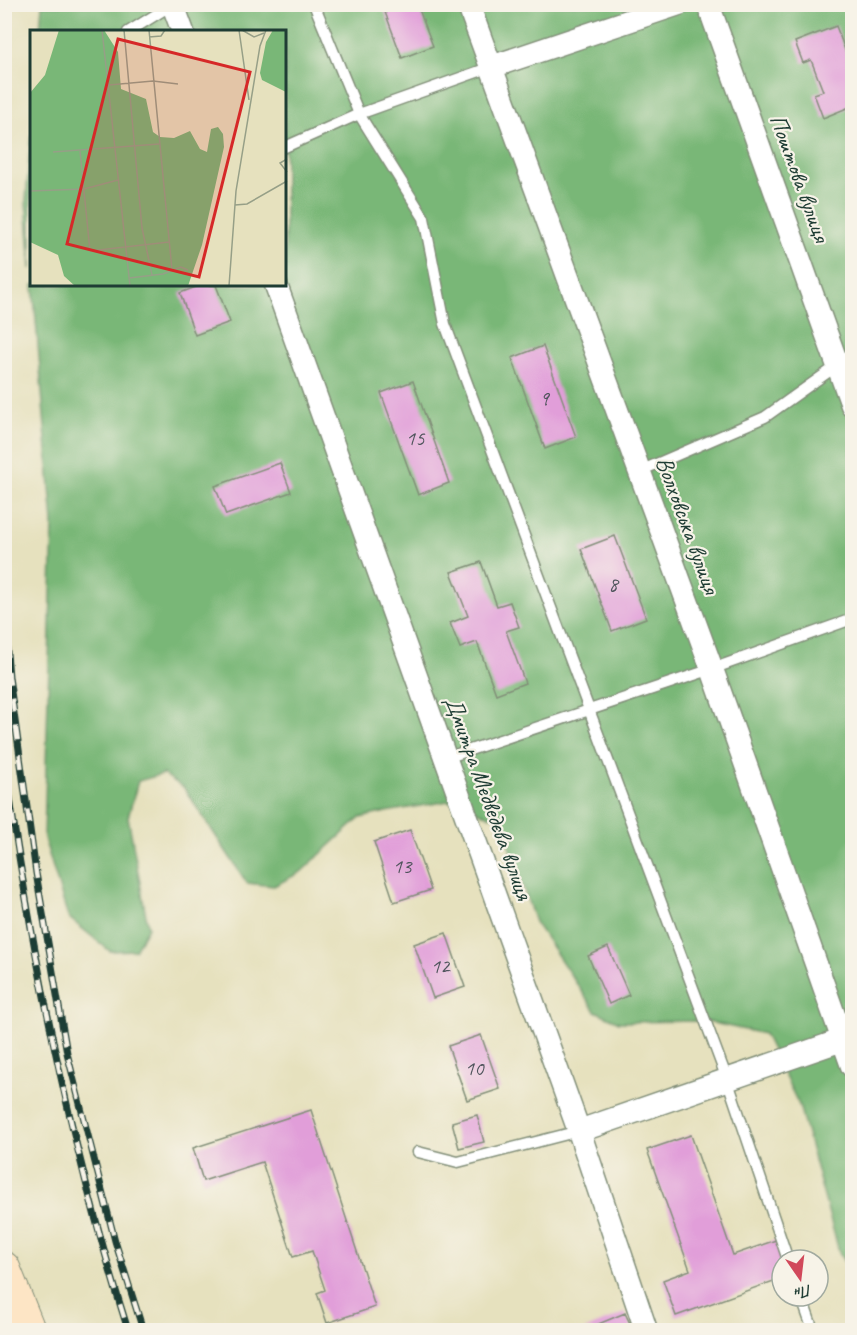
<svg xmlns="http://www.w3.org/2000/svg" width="857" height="1335" font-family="Caveat,sans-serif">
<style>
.forest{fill:#79b777;stroke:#4c7a56;stroke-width:1.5}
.building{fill:#e19ed9}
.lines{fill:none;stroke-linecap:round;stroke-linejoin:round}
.service-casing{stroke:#828f79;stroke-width:13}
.minor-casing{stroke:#828f79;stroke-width:25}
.secondary-casing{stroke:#828f79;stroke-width:34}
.service{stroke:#fff;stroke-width:10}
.minor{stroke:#fff;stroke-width:22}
.secondary{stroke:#fde5c5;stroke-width:32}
.rail-casing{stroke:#1f3d34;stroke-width:7}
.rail{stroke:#f7f3e8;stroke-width:4.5;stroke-dasharray:14;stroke-linecap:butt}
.labels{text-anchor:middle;stroke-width:4.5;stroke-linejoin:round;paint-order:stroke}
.number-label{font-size:21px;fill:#50555d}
.street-label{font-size:24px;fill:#1f3d34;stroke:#f7f3e8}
.inset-road{fill:none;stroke:#969f87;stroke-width:1.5}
.view{fill:#d62828;fill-opacity:0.15;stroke:#d62828;stroke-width:3}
.inset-edge{fill:none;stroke:#1f3d34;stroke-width:3}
</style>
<rect width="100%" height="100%" fill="#f7f3e8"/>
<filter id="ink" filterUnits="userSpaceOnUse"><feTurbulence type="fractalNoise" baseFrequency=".0167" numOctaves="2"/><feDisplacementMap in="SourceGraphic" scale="12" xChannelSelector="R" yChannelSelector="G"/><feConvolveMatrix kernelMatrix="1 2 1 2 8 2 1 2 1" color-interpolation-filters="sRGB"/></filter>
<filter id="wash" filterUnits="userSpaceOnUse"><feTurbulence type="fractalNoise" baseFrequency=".008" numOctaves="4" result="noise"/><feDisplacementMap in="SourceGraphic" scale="24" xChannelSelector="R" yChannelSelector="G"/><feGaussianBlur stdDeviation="1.35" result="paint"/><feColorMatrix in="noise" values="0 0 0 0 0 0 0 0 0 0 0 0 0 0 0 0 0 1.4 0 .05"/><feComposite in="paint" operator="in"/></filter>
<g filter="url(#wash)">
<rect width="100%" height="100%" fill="#e6e1be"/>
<path class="forest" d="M42,5H852V1274L840,1255L799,1105L764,1034L704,1021L619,1022L595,1011L535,922L500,819L448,801L386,812L360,818L301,872L274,886L247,883L184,788L163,774L138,781L128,817L148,927L135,950L110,951L68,917L44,838L53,523L33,285H285V32L40,31Z
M31,135V269L26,201Z"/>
<g id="blocks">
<path class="building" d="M382,4H417L433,46L402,58Z
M836,26L852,68V106L823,118L814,94L823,91L811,60L803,63L795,42Z
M201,285H216L230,322L195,335L180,293Z
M543,346L576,437L545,449L512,358Z
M413,381L449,483L418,495L381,393Z
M280,463L291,492L226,515L215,486Z
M615,536L646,618L612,631L581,549Z
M481,562L497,606L510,602L519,627L506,631L525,683L496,694L477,642L460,648L450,623L468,616L451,572Z
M410,830L431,890L394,902L374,842Z
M446,933L465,987L433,998L414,944Z
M608,947L629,995L609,1004L588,956Z
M481,1035L500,1089L467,1100L448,1046Z
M311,1110L375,1307L327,1323L317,1293L325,1290L312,1251L293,1257L262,1162L203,1181L193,1148Z
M477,1115L484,1142L459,1148L452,1122Z
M691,1135L733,1255L776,1240L783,1260L782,1278L676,1316L663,1280L690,1270L647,1150Z
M625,1313L633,1330H584Z"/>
</g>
</g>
<g filter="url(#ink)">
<use href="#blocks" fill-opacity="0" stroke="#828f79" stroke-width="1.5"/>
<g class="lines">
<g class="service-casing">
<path id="service" d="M314,4L359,114L424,218L445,324L727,1079L788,1260
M128,32L173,4
M285,147L359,114L491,67
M640,471L765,417L838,365L852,363
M446,758L712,669L852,619
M418,1152L458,1162L579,1131
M801,1296L813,1330"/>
</g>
<g class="minor-casing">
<path id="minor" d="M468,4L712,669L852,1066
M708,4L852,405
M173,5L183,32
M491,67L679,4
M276,285L579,1131L646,1330
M579,1131L842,1040"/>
</g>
<g class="secondary-casing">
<path id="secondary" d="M4,1268L29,1330"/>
</g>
<use href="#service" class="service"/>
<use href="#minor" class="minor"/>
<use href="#secondary" class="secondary"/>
<g class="rail-casing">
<path id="rail" d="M4,6L5,4
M4,615L9,677L36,873L67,1053L115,1241L143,1330
M4,757C31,951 69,1143 128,1330"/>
</g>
<use href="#rail" class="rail"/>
</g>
</g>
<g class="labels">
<g class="number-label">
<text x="544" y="405">9</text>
<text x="415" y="445">15</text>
<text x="613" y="591">8</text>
<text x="402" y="873">13</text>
<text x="440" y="973">12</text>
<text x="474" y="1075">10</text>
</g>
<g class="street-label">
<text transform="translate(800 178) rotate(70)" y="8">Поштова вулиця</text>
<text transform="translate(688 525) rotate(70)" y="8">Волховська вулиця</text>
<text transform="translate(489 798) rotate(70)" y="8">Дмитра Медведєва вулиця</text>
</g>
</g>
<g transform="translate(30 30)">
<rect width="256" height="256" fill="#e6e1be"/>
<path d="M29,0H74L88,22L91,59L116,69L123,102L130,107L144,108L160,101L170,119L177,122L181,99L188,97L193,104L194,117L172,215L158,256H45L34,246L28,225L0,212V63L15,45ZM243,0H256V62L232,50L230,43L236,12Z" fill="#79b777"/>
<path class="inset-road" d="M72,0L100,256M94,0L112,198L122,245M119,0L142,240M209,0L219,70M212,0L224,7L234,3M119,7L131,6L135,0M79,55L123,51L148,54M50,121L60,221L139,212M23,122L129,114M257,129L250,133L257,142M0,161L54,159L88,150M205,175L217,174L257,151M99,248L133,244L151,237L158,240M199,256L206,161L230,16L236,0"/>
<path class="view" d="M88,9L220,42L169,247L37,214Z"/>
<rect width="256" height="256" class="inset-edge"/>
</g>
<rect width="857" height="1335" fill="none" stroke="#f7f3e8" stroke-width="24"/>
<g transform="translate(800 1278) rotate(166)"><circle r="28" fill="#f7f3e8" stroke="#a1aaa0" stroke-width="1.5"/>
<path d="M0-4.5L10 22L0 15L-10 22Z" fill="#d1495b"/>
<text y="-9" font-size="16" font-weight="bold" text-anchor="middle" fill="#1f3d34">Пн</text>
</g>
</svg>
